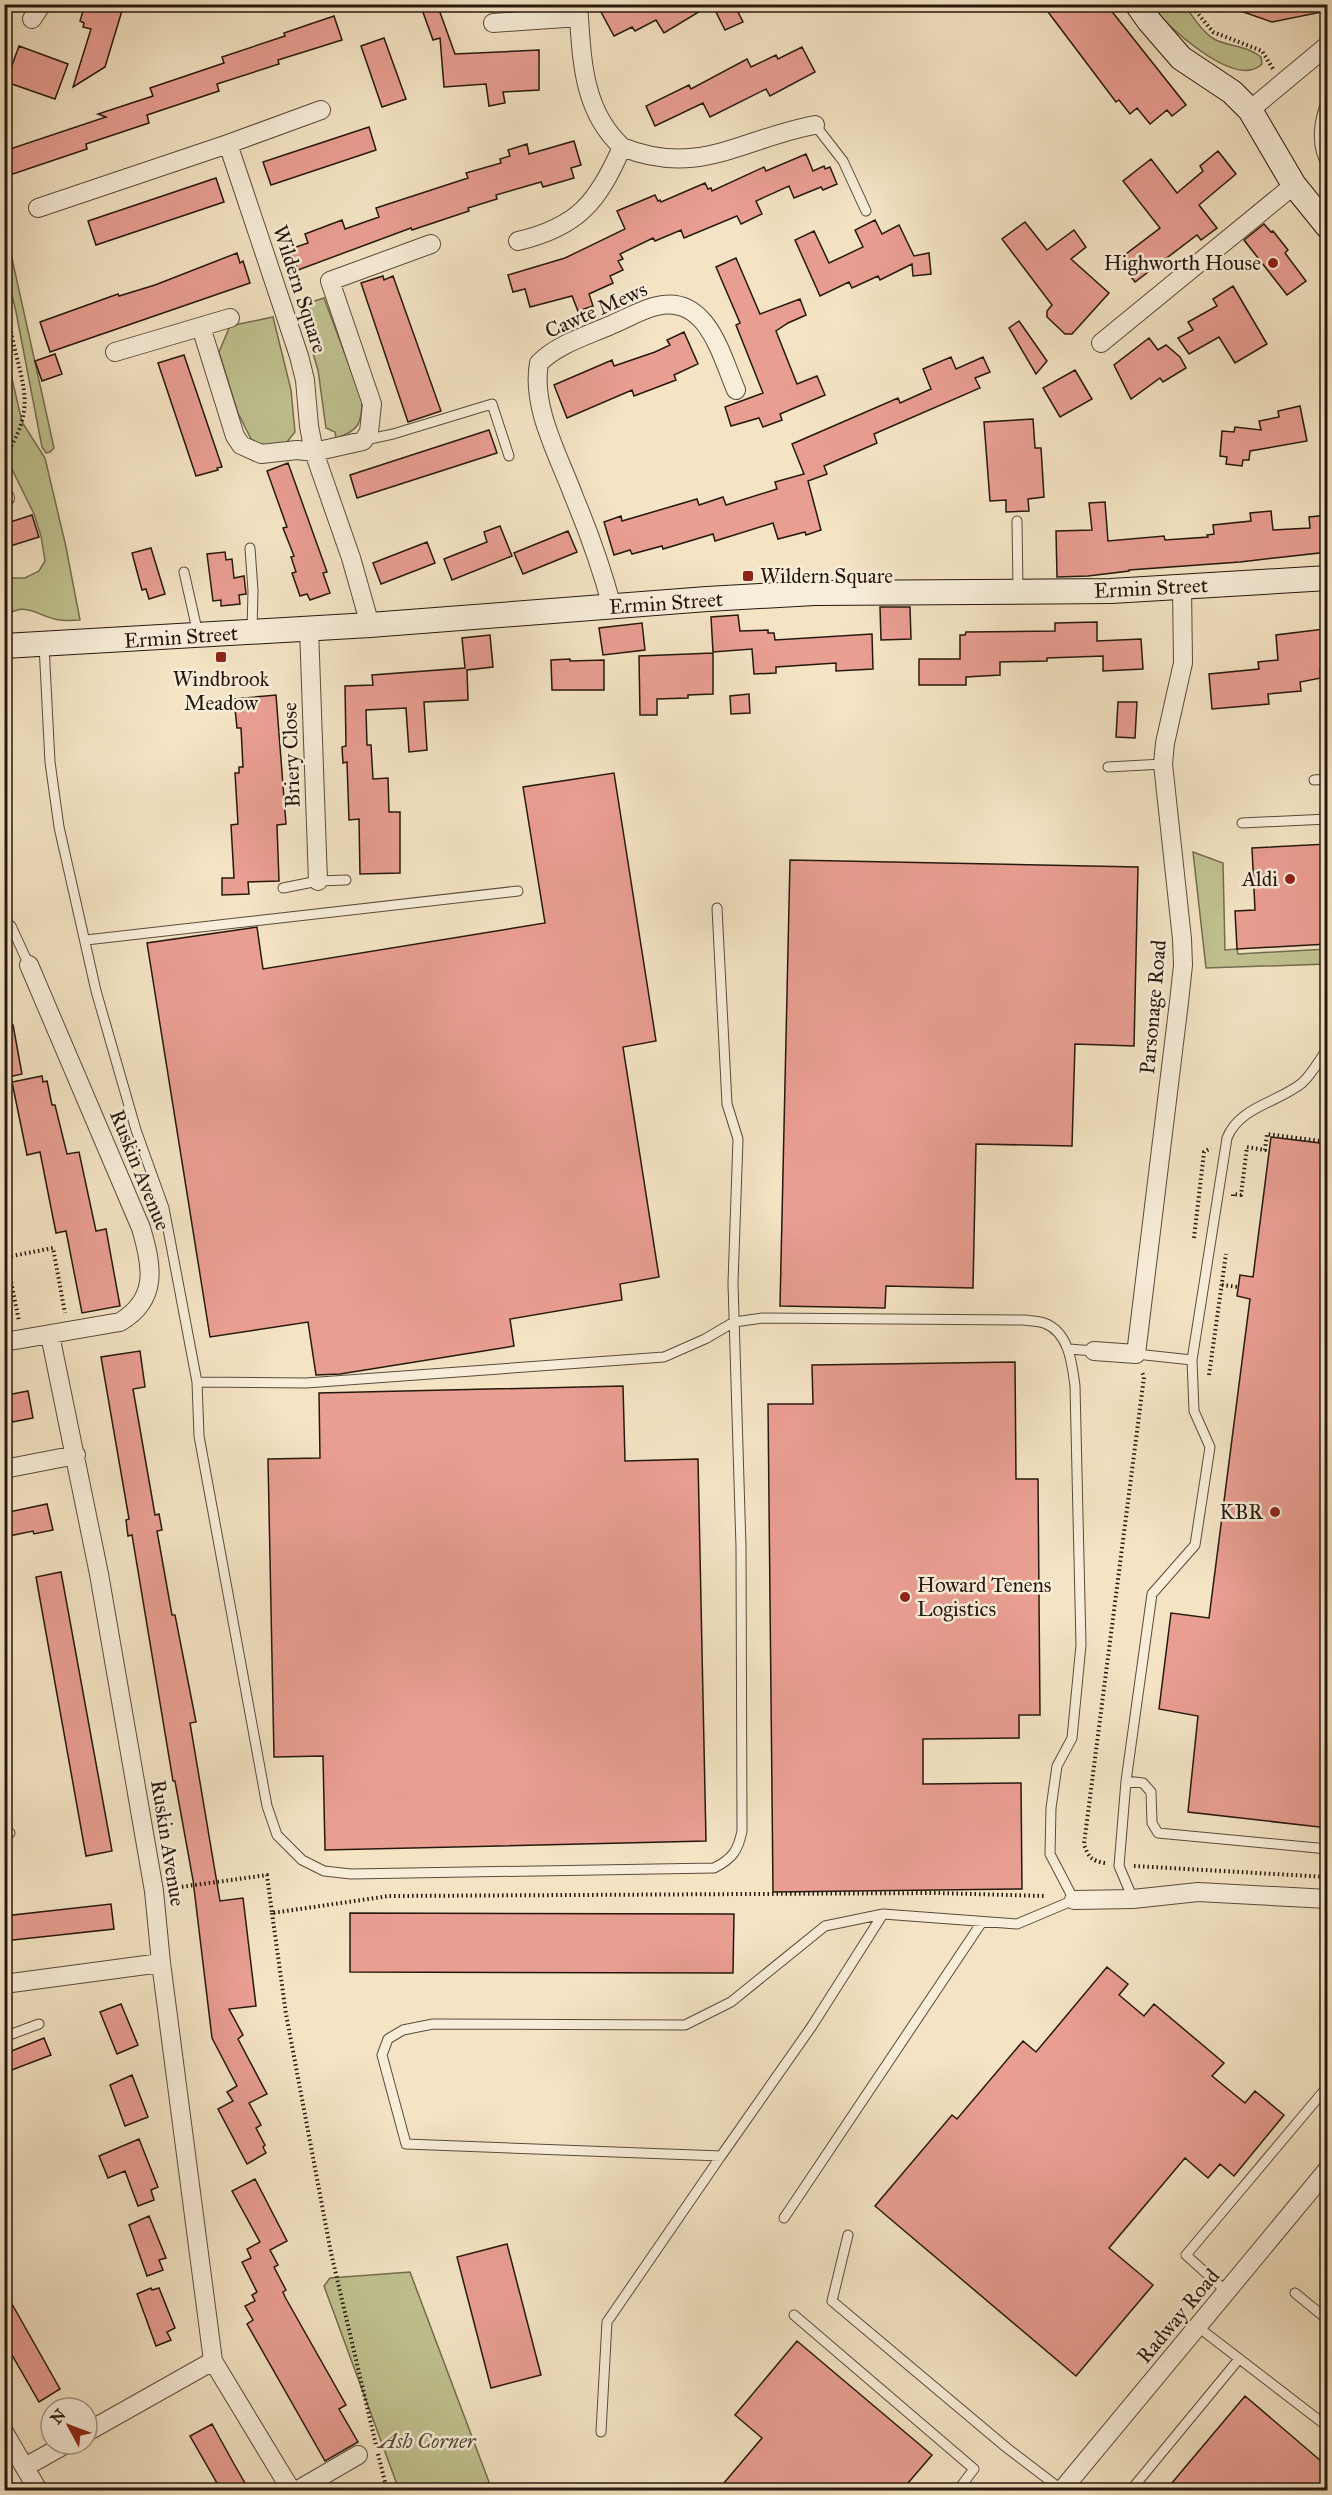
<svg xmlns="http://www.w3.org/2000/svg" width="1332" height="2495" font-family="'IM FELL Great Primer',serif">
<style>
.green{fill:#c0c290;stroke:#736d50;stroke-width:1.5}
.building{fill:#e99e92;stroke:#26180f;stroke-width:1.5}
.lines{fill:none;stroke-linecap:round;stroke-linejoin:round}
.lane-casing{stroke:#5a4b3c;stroke-width:11}
.street-casing{stroke:#5a4b3c;stroke-width:20}
.secondary-casing{stroke:#26180f;stroke-width:26}
.path{stroke:#26180f;stroke-width:4;stroke-dasharray:1.5 3;stroke-linecap:butt}
.lane{stroke:#f8edd9;stroke-width:9}
.street{stroke:#f8edd9;stroke-width:18}
.secondary{stroke:#f8edd9;stroke-width:24}
.poi-dot{fill:#8f2418;stroke:#f8edd9;stroke-width:2}
.labels{text-anchor:middle;stroke-width:5;stroke-linejoin:round;paint-order:stroke}
.poi-label{font-size:21px;fill:#26180f;stroke:#f8edd9;text-anchor:end}
.street-label{font-size:21px;fill:#26180f;stroke:#f8edd9}
.park-label{font-size:21px;font-style:italic;fill:#544b36;stroke:#f8edd9}
</style>
<rect width="100%" height="100%" fill="#f4e4c4"/>
<filter id="stains"><feTurbulence type="fractalNoise" baseFrequency=".00333" numOctaves="4"/><feColorMatrix values="0 0 0 0 .2 0 0 0 0 .09 0 0 0 0 .02 0 0 0 .5 -.17"/></filter>
<radialGradient id="worn" r=".72"><stop offset=".6" stop-color="#630" stop-opacity="0"/><stop offset="1" stop-color="#630" stop-opacity=".3"/></radialGradient>
<path class="green" d="M1149,5H1184C1193,16 1203,34 1216,40C1231,47 1248,46 1261,57L1262,64C1235,91 1166,24 1149,5Z
M5,227L54,448L50,452L46,453L42,447L16,312L5,266Z
M324,298L362,400C362,423 359,431 336,438L335,432L326,428L318,370L299,306Z
M273,317L291,390L295,432L287,442L264,445L252,441L238,413L219,352L230,326Z
M4,344L22,422L45,458L66,547L80,620C74,620 66,621 60,620C36,617 31,601 5,615V578H25L39,571L45,561L41,536L34,514L5,455Z
M1193,852L1223,863L1225,950L1237,949L1238,954L1327,949V964L1206,968Z
M410,2272L492,2490H399L324,2286L330,2278Z"/>
<path class="building" d="M85,4H124L105,67L73,87L91,29L83,27L84,23L80,21Z
M420,4H437L455,54L539,50V90L503,92L505,103L489,106L486,84L444,87L440,38L433,40Z
M615,4H712L664,33L656,20L635,31L632,27L614,36L601,12Z
M712,4H734L743,22L725,30Z
M1042,4H1106L1186,105L1172,116L1167,110L1150,124L1137,108L1130,114L1119,100L1116,102Z
M1229,4H1321L1322,12L1272,22L1229,7Z
M334,16L342,40L278,60L279,64L217,84L219,91L147,115L149,123L86,144L87,149L4,177V151L106,117L98,114L153,96L150,88L224,63L222,57L285,36L284,33Z
M384,38L406,99L382,107L361,46Z
M19,46L68,64L55,99L6,82Z
M802,47L815,72L770,96L766,89L710,117L703,103L655,126L646,106L689,85L691,89L747,59L751,67L776,55L778,59Z
M369,127L376,150L271,185L263,162Z
M574,141L581,165L571,168L574,178L543,187L541,182L496,195L497,199L468,208L469,211L412,230L411,228L298,270L290,249L308,243L305,234L342,220L345,229L379,217L376,208L468,178L466,173L501,163L500,159L510,156L508,150L527,144L529,154Z
M1218,151L1236,174L1199,205L1217,228L1201,240L1197,235L1135,282L1118,260L1160,228L1123,181L1151,159L1177,193L1203,171L1200,166Z
M806,154L813,171L824,166L825,169L830,167L837,184L823,190L821,187L794,198L789,186L756,201L762,214L741,224L737,216L684,238L681,230L655,241L653,238L620,254L623,259L618,261L623,270L610,276L613,283L589,294L593,306L578,311L572,296L530,307L525,289L513,292L508,275L565,258L625,229L617,211L655,195L658,201L660,200L661,202L705,183L708,189L711,188L712,191L764,167L766,171Z
M216,178L224,202L96,245L88,221Z
M875,220L882,234L899,225L914,256L929,253L931,274L913,276L912,264L880,280L878,276L852,288L849,282L820,296L795,240L814,231L829,263L863,247L855,230Z
M1025,222L1047,250L1074,230L1086,247L1071,259L1109,293L1072,334H1065L1047,317V311L1052,305L1002,239Z
M1264,224L1271,232L1273,231L1288,250L1285,253L1306,281L1287,295L1244,240Z
M237,253L240,263L243,261L250,283L50,352L40,322L118,294L119,296L155,285Z
M736,258L760,314L800,299L806,315L788,323L776,331L797,384L817,376L825,395L780,414L782,420L763,427L759,418L731,426L725,407L763,393L736,325L740,323L716,267Z
M383,276L384,280L393,276L441,411L408,422L361,283Z
M1233,286L1267,344L1235,363L1219,337L1189,354L1178,338L1193,330L1188,322L1217,306L1213,299Z
M1019,321L1047,361L1036,374L1009,328Z
M684,332L698,364L674,375L676,380L634,396L632,390L567,418L554,385L612,360L614,366L655,352L670,345L667,340Z
M1149,338L1158,350L1166,345L1180,357L1186,368L1163,382L1160,378L1131,399L1114,365Z
M55,354L62,374L42,381L35,361Z
M184,355L222,467L217,468L218,470L196,476L158,363Z
M951,357L956,369L983,357L990,372L975,378L980,388L874,434L877,443L824,466L827,474L808,481L821,530L806,535L805,532L778,539L773,523L715,541L713,534L663,549L662,546L632,554L630,550L614,555L604,522L621,516L622,521L697,499L699,505L723,497L726,505L777,489L775,482L804,474L792,444L898,398L900,403L931,389L923,369Z
M1075,370L1092,399L1060,417L1043,388Z
M1300,406L1307,441L1250,451L1249,460H1243L1242,466L1226,464L1227,457L1220,456L1222,431L1234,432L1235,427L1261,430L1259,421L1279,417L1278,411Z
M1033,419L1035,448H1041L1044,497L1028,499L1029,511L1006,512V500L990,501L984,422Z
M489,430L497,453L357,498L350,475Z
M288,463L327,572L323,573L330,593L310,600L307,594L300,596L292,573L296,572L291,557L294,556L283,528L287,527L267,471Z
M1105,502L1108,541L1164,536L1165,540L1208,537L1207,535L1214,534L1213,525L1251,521L1250,513L1271,511L1273,530L1310,528L1309,517L1328,515V552L1240,562L1129,570V571L1088,576L1057,577L1056,531L1092,530L1089,503Z
M32,515L39,537L4,548V524Z
M500,526L512,556L452,580L444,559L487,542L484,532Z
M568,531L577,552L523,574L514,553Z
M427,542L435,563L381,584L373,563Z
M151,548L165,594L149,599L146,589L142,590L132,553Z
M225,552L226,560L232,559L234,578L244,576L246,594L239,595L240,604L221,606V600L213,601L207,554Z
M880,607H910L911,639L881,640Z
M738,615L740,631L768,630V633H774L775,640L872,634L873,669L836,671V663L776,667V673L754,674L752,649L713,652L711,617Z
M1097,622V641L1141,639L1143,669L1103,671V656L1047,658V661L1000,662V675L966,677V685H919V659H960V635H965L966,632L1055,631V623Z
M642,623L645,650L603,655L599,628Z
M1324,629L1328,669L1320,670L1321,678L1300,682L1301,691L1268,694L1269,704L1212,709L1209,674L1259,669L1258,662L1278,660L1276,635Z
M490,635L493,667L467,670L468,700L424,702L427,750L409,752L406,708L366,710L367,745H371L373,779L388,778L389,812H400V873L360,874L359,819L349,820L347,762L343,763L342,747L346,746L345,686L373,685L372,675L465,668L462,638Z
M713,653V694L688,695V698L657,699V715H640L639,656Z
M570,659V661L604,660V690H552L551,660Z
M749,694L750,713L731,714L730,696Z
M276,695L286,824L277,825L279,881L248,882L249,894L222,895V878H234L231,825L238,824L235,773H239V767H243L241,728H237L234,699Z
M1118,702H1137L1135,738L1116,737Z
M614,773L656,1041L623,1047L659,1277L620,1284L622,1300L510,1319L514,1346L340,1374L316,1375L308,1322L210,1337L147,943L257,927L263,969L545,923L523,787Z
M1328,844V944L1237,949L1235,911L1255,910L1252,848Z
M790,860L1138,867L1134,1046L1075,1044L1072,1146L976,1144L973,1288L886,1286L885,1308L780,1306Z
M13,1025L22,1074L4,1078V1026Z
M42,1076L43,1082L47,1081L52,1105H55L67,1154L79,1152L96,1231L106,1229L120,1306L82,1313L66,1231L56,1233L40,1152L27,1155L12,1082Z
M1271,1137L1328,1144V1828L1188,1812L1198,1716L1159,1709L1171,1613L1209,1618L1250,1299L1237,1296L1240,1275L1253,1277Z
M140,1351L145,1387L133,1389L155,1515L159,1514L162,1530L157,1531L172,1615H175L196,1722L190,1723L220,1901L243,1898L256,2006L229,2009L243,2035L238,2039L267,2094L249,2103L261,2125L256,2128L265,2145L263,2147L266,2153L247,2164L218,2109L233,2101L227,2092L237,2086L212,2038L193,1880L175,1781H173L132,1535L128,1536L126,1520L129,1519L101,1357Z
M1015,1362L1016,1479H1038L1040,1715H1019V1738L923,1739V1784L1021,1783L1022,1889L773,1892L768,1404H813L812,1365Z
M623,1386L625,1461L698,1459L706,1841L325,1850L323,1756L274,1757L268,1459L320,1458L319,1393Z
M28,1391L33,1418L12,1422V1419L4,1420V1399L8,1398L7,1395Z
M47,1504L53,1530L34,1534L33,1531L4,1537V1513Z
M61,1572L112,1851L86,1856L36,1577Z
M111,1904L114,1929L4,1941V1916Z
M350,1913L734,1914L733,1973L350,1972Z
M1107,1967L1128,1984L1119,1995L1144,2016L1154,2004L1224,2063L1212,2076L1245,2103L1255,2091L1284,2115L1234,2176L1220,2164L1208,2178L1185,2158L1109,2248L1153,2285L1076,2376L875,2206L952,2115L957,2119L1023,2041L1036,2052Z
M121,2004L138,2045L117,2054L100,2012Z
M44,2038L51,2055L4,2073V2054Z
M132,2075L148,2117L125,2126L110,2085Z
M139,2139L158,2187L151,2190L154,2200L138,2206L125,2171L108,2178L99,2156Z
M255,2179L287,2241L270,2250L278,2265L274,2267L286,2290L283,2292L285,2297L346,2405L339,2409L358,2442L325,2461L247,2324L253,2320L245,2306L255,2301L252,2295L257,2292L242,2262L251,2258L247,2249L260,2242L232,2191Z
M149,2216L166,2258L159,2260L163,2270L147,2276L129,2225Z
M507,2244L541,2375L491,2388L457,2257Z
M151,2288L152,2290L159,2288L175,2328L167,2332L171,2340L156,2346L137,2294Z
M4,2290L60,2389L39,2402L4,2341Z
M797,2341L932,2455L902,2490H718L762,2438L735,2415Z
M1245,2396L1328,2467V2490H1166Z
M212,2424L234,2464L249,2490H221L190,2436Z"/>
<g class="lines">
<g class="lane-casing">
<path id="lane" d="M1328,98C1319,118 1314,147 1328,165
M815,125L843,161L866,211
M365,440L393,434L492,404L509,456
M1017,521L1018,589
M250,548L253,591L252,630
M184,572L198,634
M44,645L50,762L59,827L96,991L136,1130L164,1208L197,1382L199,1436L267,1806L277,1835L302,1860L324,1871L351,1874L714,1868C732,1859 738,1851 742,1831L741,1547L733,1283L738,1139L727,1104L717,908
M1108,767L1163,764
M1314,780L1328,779
M1242,823L1328,819
M283,888L318,881L346,880
M11,926L29,965
M86,940L518,891
M1069,1349L1094,1351
M1136,1354L1192,1360
M197,1382L306,1383L664,1357L705,1339L734,1322L763,1318L1024,1320C1030,1321 1038,1321 1044,1323C1069,1332 1072,1363 1075,1386L1081,1645L1072,1738L1057,1766L1051,1808L1050,1854L1074,1900L1017,1924L883,1914L825,1926L731,2002L685,2025L433,2024L403,2030L388,2039L382,2055L406,2144L721,2156L812,2026L883,1914
M1126,1781L1143,1783L1151,1792L1152,1823L1158,1833L1328,1849
M4,1834L10,1833
M1133,1899L1119,1866L1126,1781L1152,1594L1195,1545L1210,1447L1194,1411L1192,1360L1227,1138C1239,1107 1279,1102 1302,1083C1312,1074 1320,1059 1328,1048
M4,2037L39,2024
M784,2218L982,1922
M848,2235L832,2301L1007,2448L1062,2490
M1325,2254L1328,2256
M1227,2292L1186,2255L1328,2086
M1295,2293L1328,2320
M794,2315L974,2469L958,2490
M1198,2327L1328,2427
M601,2432L607,2322L721,2156
M1131,2490L1239,2359"/>
</g>
<g class="street-casing">
<path id="street" d="M32,19L42,4
M493,23L579,17
M321,110L228,144L299,356L305,380L309,426L314,452L351,558L370,625
M1250,110L1328,45
M622,147C699,178 743,138 815,125
M38,208L228,144
M518,241C578,227 598,202 622,147C581,109 582,56 578,4
M201,327L235,436L241,445L261,454L297,450L314,452L363,441L369,432L372,404L330,281L431,244
M1101,343L1294,185
M115,352L230,318
M4,498H5
M612,607C602,569 589,533 574,497C559,456 531,408 539,363C558,344 586,336 611,325C626,319 642,309 657,306C707,294 721,355 736,390
M309,628L318,881
M50,1335L99,1574L154,1891L161,1963L213,2361L87,2432
M4,1342L120,1322C159,1299 152,1265 141,1228L29,965
M1094,1351L1136,1354L1179,1002L1183,965L1182,939L1163,764L1165,743L1183,663L1182,587
M4,1469L76,1455
M1074,1900L1133,1899L1198,1892L1328,1899
M4,1984L161,1963
M213,2361L291,2490
M4,2432L38,2490
M25,2467L66,2444
M298,2490L358,2455
M1062,2490L1328,2169"/>
</g>
<g class="secondary-casing">
<path id="secondary" d="M1137,4L1149,21L1181,58L1232,92L1250,110L1294,185L1328,227
M4,646L370,625L707,599L814,593L1111,591L1328,578"/>
</g>
<path class="path" d="M1190,4L1213,32L1262,51L1273,69
M4,287C8,304 9,321 12,337C23,387 37,410 4,457
M1233,1196V1194L1241,1195L1247,1147L1265,1150L1267,1134L1328,1142
M1194,1238L1204,1152L1211,1148
M4,1247L19,1321
M7,1257L53,1248L65,1313
M1222,1285L1238,1287
M1209,1375L1226,1254
M1105,1863C1092,1861 1088,1857 1084,1844L1144,1377L1142,1372
M1134,1866L1328,1877
M173,1888L267,1875L272,1913L389,1896L936,1893L1045,1896
M272,1913L286,2014L331,2253L376,2445
M378,2454L387,2490"/>
<use href="#lane" class="lane"/>
<use href="#street" class="street"/>
<use href="#secondary" class="secondary"/>
</g>
<g class="poi-dot">
<circle cx="1273" cy="263" r="6"/>
<rect x="742" y="570" width="12" height="12" rx="3"/>
<rect x="215" y="651" width="12" height="12" rx="3"/>
<circle cx="1290" cy="879" r="6"/>
<circle cx="1275" cy="1512" r="6"/>
<circle cx="905" cy="1597" r="6"/>
</g>
<g class="labels">
<g class="poi-label">
<text x="1261" y="270">Highworth House</text>
<text x="760" y="583" text-anchor="start">Wildern Square</text>
<text x="221" y="686" text-anchor="middle">Windbrook<tspan x="221" dy="24">Meadow</tspan></text>
<text x="1278" y="886">Aldi</text>
<text x="1263" y="1519">KBR</text>
<text x="917" y="1592" text-anchor="start">Howard Tenens<tspan x="917" dy="24">Logistics</tspan></text>
</g>
<g class="street-label">
<text transform="translate(300 289) rotate(72)" y="7">Wildern Square</text>
<text transform="translate(596 310) rotate(-24)" y="7">Cawte Mews</text>
<text transform="translate(1151 588) rotate(-3)" y="7">Ermin Street</text>
<text transform="translate(666 603) rotate(-4)" y="7">Ermin Street</text>
<text transform="translate(181 637) rotate(-4)" y="7">Ermin Street</text>
<text transform="translate(291 755) rotate(-92)" y="7">Briery Close</text>
<text transform="translate(1153 1007) rotate(-85)" y="7">Parsonage Road</text>
<text transform="translate(140 1170) rotate(68)" y="7">Ruskin Avenue</text>
<text transform="translate(168 1843) rotate(81)" y="7">Ruskin Avenue</text>
<text transform="translate(1178 2316) rotate(-50)" y="7">Radway Road</text>
</g>
<g class="park-label">
<text x="427" y="2448">Ash Corner</text>
</g>
</g>
<rect width="1332" height="2495" fill="none" stroke="#f4e4c4" stroke-width="24"/>
<rect x="6" y="6" width="1320" height="2483" fill="none" stroke="#26180f" stroke-width="3"/>
<rect x="12" y="12" width="1308" height="2471" fill="none" stroke="#26180f" stroke-width="1.5"/>
<g transform="translate(69 2426) rotate(311)"><circle r="28" fill="#f8edd9" stroke="#a49888" stroke-width="1.5"/>
<path d="M0-4.5L10 22L0 15L-10 22Z" fill="#8f2418"/>
<text y="-9" font-size="16" font-weight="bold" text-anchor="middle" fill="#26180f">N</text>
</g>
<rect width="100%" height="100%" filter="url(#stains)"/>
<rect width="100%" height="100%" fill="url(#worn)"/>
</svg>
